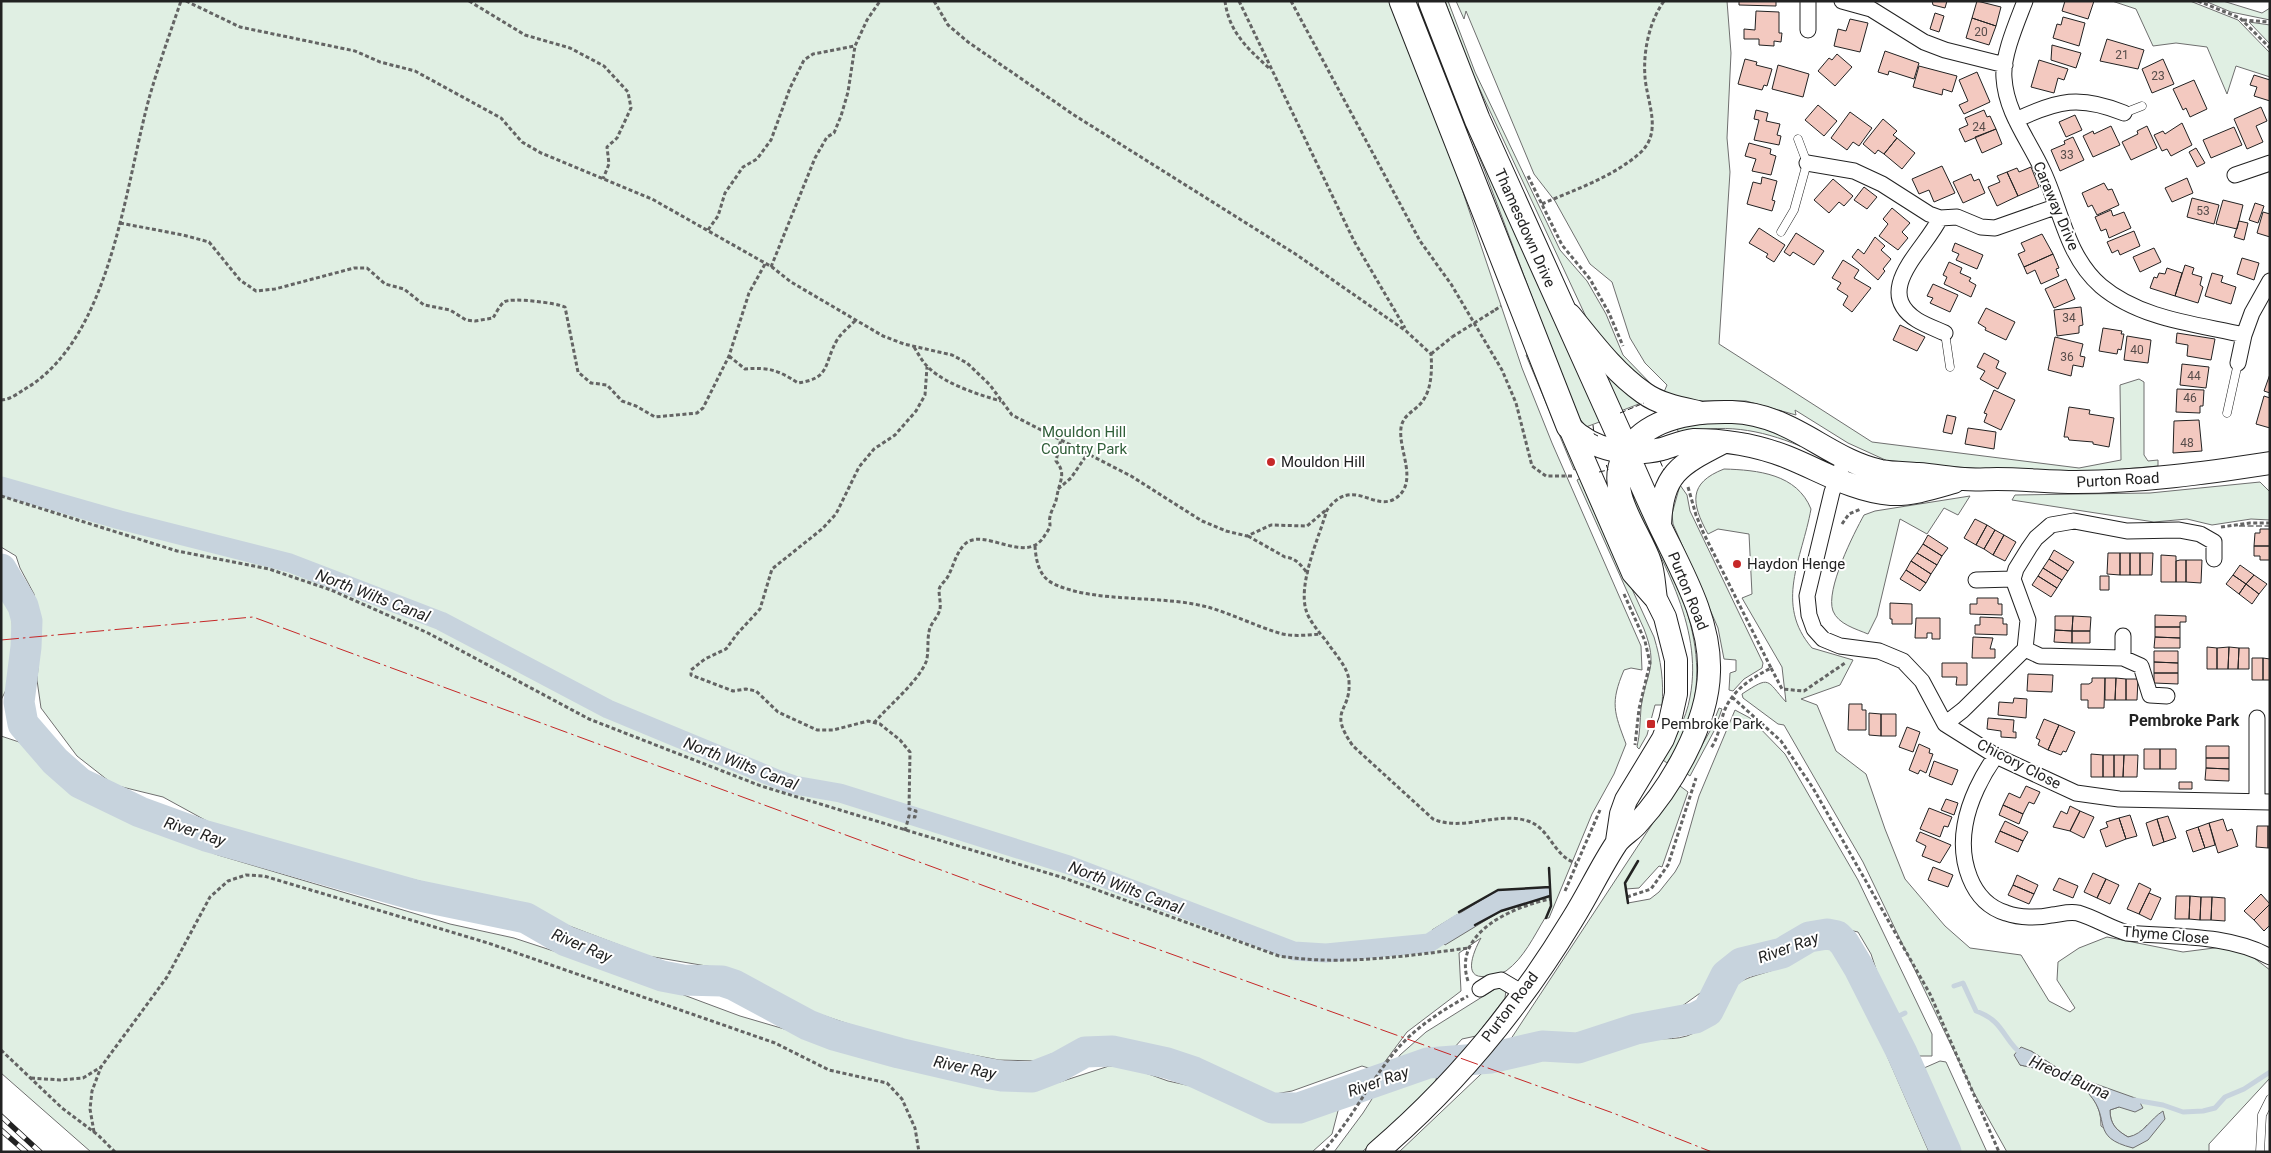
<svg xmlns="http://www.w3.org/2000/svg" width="2271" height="1153" font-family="Roboto,sans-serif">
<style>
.green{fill:#e0efe3;stroke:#6f6f6f;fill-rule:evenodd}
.water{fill:#c7d3dd;stroke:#6f6f6f}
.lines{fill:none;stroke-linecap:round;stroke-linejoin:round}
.stream{stroke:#c7d3dd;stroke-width:5}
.canal{stroke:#c7d3dd;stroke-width:19}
.river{stroke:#c7d3dd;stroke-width:31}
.building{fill:#f3c9c0;stroke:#222}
.lane-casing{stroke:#222;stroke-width:9}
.street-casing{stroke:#222;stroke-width:17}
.secondary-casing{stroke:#222;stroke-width:24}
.primary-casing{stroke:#222;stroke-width:27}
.path{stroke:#646464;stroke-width:3;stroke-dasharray:4 2.5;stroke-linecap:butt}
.lane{stroke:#fff;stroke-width:8}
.street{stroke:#fff;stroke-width:15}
.secondary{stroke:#fff;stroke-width:22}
.primary{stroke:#fff;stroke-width:25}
.rail-casing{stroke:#222;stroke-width:5.5}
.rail{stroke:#fff;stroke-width:4;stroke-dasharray:11;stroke-linecap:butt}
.path-bridge{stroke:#646464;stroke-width:3;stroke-dasharray:4 2.5;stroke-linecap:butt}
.fence{stroke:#222;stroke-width:1;stroke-dasharray:6 2.5;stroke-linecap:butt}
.wall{stroke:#222;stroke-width:2.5}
.power{stroke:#c62828;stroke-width:1;stroke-dasharray:18 4 2.5 4;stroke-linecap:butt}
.poi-dot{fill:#c62828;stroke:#fff;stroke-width:2}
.labels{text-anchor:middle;stroke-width:4;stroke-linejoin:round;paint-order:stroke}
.number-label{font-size:12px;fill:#564c4a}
.street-label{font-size:15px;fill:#222;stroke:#fff}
.park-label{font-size:15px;fill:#2f5e38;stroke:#fff}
.poi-label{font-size:15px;fill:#222;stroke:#fff;text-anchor:start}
.water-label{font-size:16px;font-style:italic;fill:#222;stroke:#fff}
.neighbourhood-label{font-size:16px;font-weight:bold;fill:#222;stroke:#fff}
</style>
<rect width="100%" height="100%" fill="#fff"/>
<path class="green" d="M1,1H1391L1424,76L1522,368L1552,443L1641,646L1642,670L1631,668L1624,670C1610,703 1614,712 1626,744L1614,774L1592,814L1549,918H1545C1534,936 1524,958 1506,971C1502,973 1496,974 1492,975C1460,984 1473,952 1481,938L1459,953L1461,991L1407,1032L1378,1071L1362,1066L1292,1091L1270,1095L1251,1090L1151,1046L1106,1040L1069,1046L1036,1061L999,1060L899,1041L801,1008L718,968L648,956L517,906L227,832L163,797L114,785L77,756L41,708L37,680L41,628L34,594L20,568L16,556L1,547Z
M1415,1H1420L1602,421L1586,427L1575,412L1484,169Z
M1445,1H1448L1475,72L1560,250L1587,281L1606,314L1623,355L1652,385L1639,383L1587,319L1468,64Z
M1456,1H1727L1731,53L1727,138L1730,172L1719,344L1872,442L2079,468L2121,460L2120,385L2139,379L2144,382V455L2148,461L2158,460V466L2067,474L1892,463L1848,443L1795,410L1796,415L1746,401H1691L1664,392L1667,385L1645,363L1630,338L1612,282L1590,264L1555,201L1534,174L1466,11L1464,19Z
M2112,1H2190L2238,20L2270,53V77L2236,66L2227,94L2207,47L2176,43L2153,46L2136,9Z
M2205,1H2223L2262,13L2270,8V20L2231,12Z
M2249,22L2270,25V44Z
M1532,353L1578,468L1574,470L1526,355Z
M1601,363L1644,402L1618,412Z
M1736,422L1774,430L1800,446C1759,429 1722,423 1679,434L1677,428L1697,424Z
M1724,469C1758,470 1797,474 1811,509C1802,559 1774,604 1812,648L1853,660L1840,685L1801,699L1817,705L1836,751L1866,774L1885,829L1905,879L1945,926L1970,948L2021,955L2049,1001L2070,1012L2075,1008L2057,980L2058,962L2079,948L2107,937L2183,952L2222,947L2250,955L2270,970V1078L2209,1144V1152H2007L1973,1091L1863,862L1784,725L1778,724L1743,698L1742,694C1771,675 1766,680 1786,702L1782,667L1742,598L1752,594L1749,534L1718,529L1708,534C1691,503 1688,483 1724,469ZM2031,1051L2065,1073L2101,1087L2119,1107L2110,1110C2110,1124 2116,1130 2128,1137L2139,1135L2147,1125L2133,1148L2101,1126C2102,1083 2054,1072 2020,1065Z
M1581,478L1654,637C1661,660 1664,682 1662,705H1655L1647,735L1639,749L1637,747C1640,734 1640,721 1641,708C1646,671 1659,668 1644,629L1577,480Z
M2260,482L2270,492V520L2251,519L2212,525L2187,519L2154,522L2012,500L2015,495L2150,493Z
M1680,485L1687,495L1690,511L1763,663L1762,668L1744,679L1733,691L1729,690L1730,673L1736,671V660L1724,659L1718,628L1673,524L1672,514Z
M1634,491C1669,567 1721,648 1684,733C1679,744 1673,754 1667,763L1663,760C1674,740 1686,720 1690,697C1704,625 1659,556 1629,493Z
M1970,496L1958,515L1944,508L1927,534L1900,519L1877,616L1868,634C1856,629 1838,624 1833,611C1825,590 1854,533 1864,515L1875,511Z
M1,594L12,609L13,654L10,682L1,700Z
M1719,708L1722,709L1714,731L1690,776L1686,773L1710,731Z
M1735,710L1750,718L1785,754L1858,880L1932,1034V1056H1896L1883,1036L1887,1002L1871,954L1858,932L1840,928L1784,945L1733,953L1717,970L1703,991L1671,1014L1641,1021L1606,1040V1052C1615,1049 1624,1042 1634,1040C1653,1036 1675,1043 1694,1033C1715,1022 1710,1008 1723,995C1743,975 1757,977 1781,967C1800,959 1812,942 1835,946L1848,966L1929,1152H1399L1499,1057L1676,788L1680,786L1688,792L1662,867L1659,866L1639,888L1626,889L1628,903L1650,899L1659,892L1675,872L1680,863L1699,796Z
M1,736L22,743L108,812L218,855L450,924L514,938L657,985L740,1016L815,1038L944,1074L1025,1087L1060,1082L1109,1066H1126L1168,1081L1209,1090L1283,1103L1339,1107L1332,1134L1312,1152H91L1,1073Z
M1498,987L1506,990L1505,998L1476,1036L1462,1039L1437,1067L1438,1073L1434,1086L1362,1152H1334L1363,1113L1400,1055L1426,1032Z
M1940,1061L1946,1062L1987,1152H1958L1924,1068Z"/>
<path class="water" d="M1550,887V896L1501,911L1445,945L1432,930L1498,890Z
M2021,1047L2031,1051L2065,1073L2138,1099L2143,1108L2135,1112L2119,1107L2110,1110C2110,1124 2116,1130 2128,1137C2144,1134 2150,1119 2163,1111L2165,1119L2148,1140L2133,1148C2089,1137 2112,1120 2089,1094C2073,1075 2043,1070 2020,1065L2014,1055Z"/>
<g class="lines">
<path class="stream" d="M1954,986L1963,983L1976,1011C2005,1021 2003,1041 2023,1055
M1887,1022L1905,1013
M2134,1100L2163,1105L2183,1112L2203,1111L2215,1108L2225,1097L2244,1089L2270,1072"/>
<path class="canal" d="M1,486L120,520L290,563L441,621L608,709L777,779L794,785L840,793L1069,865L1294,951L1326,953L1429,943L1460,923"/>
<path class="river" d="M1,569L23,606L27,621L26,647L19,702L23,724L55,761L80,783L140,812L206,836L415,895L526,918L566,941L662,976L683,980L722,981L734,985L808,1025L834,1035L899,1053L985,1073L1002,1076L1032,1077L1058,1067L1085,1052L1112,1051L1167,1063L1194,1072L1272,1108H1299L1428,1063L1491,1058L1542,1046L1578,1048L1636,1029L1695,1018L1708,1011L1726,975L1741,963L1782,953L1809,937L1827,934L1837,936L1844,943L1859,968L1902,1053L1946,1152"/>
</g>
<path class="building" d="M1739,1H1776V6L1739,5Z
M1932,1H1947L1945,8L1933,5Z
M1977,1L2001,7L1996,26L1972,18Z
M2065,1H2094L2088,19L2062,11Z
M1756,11L1779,12V33H1782L1781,42L1774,41V46L1759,45V39H1744V29L1755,30Z
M1935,13L1944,16L1939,32L1930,29Z
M2063,17L2085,23L2079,46L2053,38L2057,24L2061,25Z
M1972,18L1996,26L1989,45L1966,38Z
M1850,19L1868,23L1860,52L1834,46L1838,29L1846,31Z
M2107,39L2144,50L2138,69L2100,61Z
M2052,45L2081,53L2076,68L2051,60Z
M1885,51L1919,63L1914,79L1889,71L1888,75L1878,72Z
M1837,54L1852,67L1835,86L1818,71L1829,58L1832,60Z
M1745,59L1757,62L1756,65L1772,69L1767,86L1764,85L1762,90L1738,84Z
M2163,59L2174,84L2152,93L2142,69Z
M2039,60L2068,69L2064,80L2058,78L2054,93L2031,87Z
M1778,65L1809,74L1803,97L1772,89Z
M1919,66L1957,76L1952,92L1943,89L1942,95L1913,87Z
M1977,72L1990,102L1964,114L1959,105L1968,101L1959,80Z
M2254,75L2270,80V101L2254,96L2257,87L2250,85Z
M2194,80L2207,109L2190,117L2186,108L2183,110L2173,89Z
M1818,105L1837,121L1824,136L1805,120Z
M2261,107L2267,121L2256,126L2263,142L2247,149L2234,119Z
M1756,110L1768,113L1766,121L1780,124L1777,135L1781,136L1779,145L1754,140L1759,120L1754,119Z
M1984,110L1987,117L1990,116L1996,129L1965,142L1959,129L1968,125L1965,118Z
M1850,112L1872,128L1859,146L1853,142L1847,150L1831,138Z
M2075,115L2082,130L2066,137L2059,122Z
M1883,119L1897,131L1893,135L1897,138L1884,154L1878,150L1875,154L1863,144Z
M2182,123L2192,145L2171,156L2167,149L2162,151L2154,135L2163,131L2165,134Z
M2111,126L2120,145L2093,157L2083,136L2093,131L2094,134Z
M2147,126L2157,148L2131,160L2122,142L2138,134L2137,131Z
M2234,127L2242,145L2211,158L2203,140Z
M1996,129L2002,144L1982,153L1975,137Z
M2073,137L2084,160L2060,171L2051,150L2065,144L2064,141Z
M1897,138L1915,153L1902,169L1884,154Z
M1749,143L1771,149L1770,154L1776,156L1771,175L1752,171L1756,159L1745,156Z
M2196,148L2205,163L2197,167L2189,152Z
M1942,166L1955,193L1934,202L1929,190L1919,194L1912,179Z
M2031,167L2039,187L2018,196L2007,172L2017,168L2019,172Z
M2007,172L2018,196L1997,206L1988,187L2000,182L1997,176Z
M1971,174L1974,181L1979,179L1985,193L1963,203L1953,182Z
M1762,177L1777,181L1772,200L1775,201L1772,211L1747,204L1753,182L1761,184Z
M2187,178L2193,193L2172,202L2165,188Z
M1833,179L1853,196L1844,206L1839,202L1829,213L1814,200Z
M2104,183L2108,190L2112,189L2119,205L2097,215L2092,205L2088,207L2082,193Z
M1864,187L1877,197L1867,209L1854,200Z
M2192,198L2219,205L2214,224L2187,217Z
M2223,200L2243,205L2237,229L2216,224Z
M2255,203L2264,206L2258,223L2249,220Z
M1892,208L1910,223L1902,232L1908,238L1898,250L1879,236L1888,224L1883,219Z
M2111,210L2113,216L2124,212L2131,228L2109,238L2106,229L2101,231L2095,217Z
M2263,212L2270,214V237L2257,233Z
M2239,221L2248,223L2244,240L2234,237Z
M1759,228L1785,245L1774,262L1766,257L1768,254L1749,243Z
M2134,231L2140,246L2120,255L2118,250L2112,253L2107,242Z
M1796,233L1824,251L1814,265L1793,252L1790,256L1784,252Z
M2042,234L2053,254L2024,267L2018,254L2025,251L2021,243Z
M1875,237L1885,246L1881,250L1891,259L1883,269L1885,271L1878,280L1852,257L1858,249L1864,254Z
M1955,243L1983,255L1977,269L1956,260L1959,254L1952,251Z
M2154,248L2161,262L2140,272L2133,257Z
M2053,254L2059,268L2056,269L2059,276L2041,284L2035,270L2027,274L2024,267Z
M2242,258L2259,263L2254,280L2237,274Z
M1843,260L1859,270L1854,278L1871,288L1852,312L1843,305L1848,296L1837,289L1841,283L1832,278Z
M1949,262L1962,268L1960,273L1971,278L1969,281L1976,285L1971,297L1944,284L1947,277L1943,275Z
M2185,265L2194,268L2192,274L2202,277L2200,285L2203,287L2198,303L2175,296Z
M2167,268L2182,273L2175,296L2150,288L2154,277L2157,278L2159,273L2165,274Z
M2212,273L2223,276L2221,282L2236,287L2231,304L2205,296Z
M2066,279L2075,299L2054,308L2045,289Z
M1933,284L1958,295L1950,312L1930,303L1933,298L1927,296Z
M2081,307L2083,325L2079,326V333L2057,336L2054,310Z
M1986,308L2015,322L2006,340L1985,330L1986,328L1978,323Z
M1900,325L1925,337L1917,351L1893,340Z
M2103,328L2122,331L2121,334H2124L2121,350L2118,349L2117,354L2099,351Z
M2177,333L2215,339L2211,360L2187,356L2188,345L2176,343Z
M2127,336L2151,340L2148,363L2124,360Z
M2055,337L2083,344L2080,356L2085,357L2083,367L2073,365L2071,376L2048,370Z
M1984,353L1999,361L1996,368L2006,373L1998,389L1980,379L1985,371L1977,367Z
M2182,364L2209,367L2206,388L2180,385Z
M2270,374V393L2264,391Z
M2177,389L2204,390L2203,406H2200V413L2176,412Z
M1994,390L2015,400L2001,430L1984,422L1987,414L1984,413Z
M2264,396L2270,398V428L2256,424Z
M2069,407L2090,410L2089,414L2114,418L2109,447L2093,444V442L2069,440L2068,437H2064Z
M1947,415L1956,417L1952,434L1943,432Z
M2199,420L2202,451L2173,453L2174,421Z
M1968,428L1996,432L1994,449L1965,444Z
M1975,519L1987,525L1976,545L1964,538Z
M1987,525L1995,530L1984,549L1976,545Z
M2260,529H2270V546H2254L2255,533H2260Z
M1995,530L2004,535L1993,555L1984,549Z
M1928,535L1948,548L1942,556L1923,544Z
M2004,535L2016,542L2005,561L1993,555Z
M1923,544L1942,556L1937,565L1917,553Z
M2254,546H2270V560H2260V556H2254Z
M2054,550L2074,562L2068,571L2049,559Z
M1917,553L1937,565L1931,574L1911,561Z
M2108,553H2120V575L2107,574Z
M2120,553H2130V575H2120Z
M2130,553H2140V575H2130Z
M2140,553H2153L2152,575H2140Z
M2161,555L2176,556V582H2161Z
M2049,559L2068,571L2062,580L2043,568Z
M2180,560H2186V582H2176V561Z
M2186,560H2202L2201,583L2186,582Z
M1911,561L1931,574L1926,583L1906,570Z
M2240,565L2254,575L2246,584L2233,575Z
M2043,568L2062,580L2057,588L2038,576Z
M1906,570L1926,583L1920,591L1900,579Z
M2233,575L2246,584L2239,594L2226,584Z
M2254,575L2267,584L2259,594L2246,584Z
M2038,576L2057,588L2051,597L2032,585Z
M2100,576H2109V590H2100Z
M2246,584L2259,594L2252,604L2239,594Z
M1977,598H1998V604H2002V615L1970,614V604H1977Z
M1890,603L1912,604V624H1892V619H1890Z
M2155,615L2186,616V622H2180V627H2155Z
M2055,616H2073L2072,631L2055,630Z
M2073,616L2091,617L2090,631H2072Z
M1980,617L2003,618V624H2007V635L1975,634V625H1980Z
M1916,618H1940V639H1932V633H1927V638H1915Z
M2155,627H2180V638L2155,637Z
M2055,630L2072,631V643L2054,642Z
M2072,631H2090V643H2072Z
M1973,637L1993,638L1990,649H1995V658H1972Z
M2155,637L2180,638V648H2154Z
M2207,647L2217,648V669H2207Z
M2229,647L2239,648L2238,669H2228Z
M2229,647L2228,669H2217V648Z
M2239,648H2249V669H2238Z
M2154,651H2178V663L2154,662Z
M2252,658H2263V680H2252Z
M2263,658L2270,659V680H2263Z
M2154,662L2178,663V673H2154Z
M1942,663H1967V685H1956L1957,677H1942Z
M2154,673H2178V684L2154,683Z
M2028,674L2053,675L2052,692L2027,691Z
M2092,678H2105L2104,708H2088V700H2081V684H2089L2092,682Z
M2105,678H2116L2115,700H2105Z
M2116,678L2126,679V700H2115Z
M2126,679H2138L2137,700H2126Z
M2014,698L2027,699L2026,718L1998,715L1999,702L2013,703Z
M1849,704H1862V710H1866V730H1848Z
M1869,713L1881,714V736L1869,735Z
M1881,714H1896V736H1881Z
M1988,718L2014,720L2013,732H2016V738L2001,737V731L1987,729Z
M2044,719L2059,725L2048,750L2038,745L2040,740L2036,738Z
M2059,725L2075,732L2066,752L2063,751L2061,755L2048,750Z
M1907,727L1920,732L1913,752L1899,747Z
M1919,744L1930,749L1929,753L1933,754L1926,773L1920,770L1918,774L1909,770Z
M2206,746H2229V758H2206Z
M2144,749H2160V769H2144Z
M2160,749H2176V769H2160Z
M2091,754L2103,755V777H2091Z
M2103,755H2114V777H2103Z
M2114,755H2124L2123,777H2114Z
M2124,755H2138L2137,777H2123Z
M2206,758H2229V769L2206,768Z
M1934,761L1958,770L1952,785L1929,776Z
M2206,768L2229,769V781L2205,780Z
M2179,782H2192V789H2179Z
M2026,786L2040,792L2034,804L2029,802L2023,814L2003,805L2009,793L2020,798Z
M1946,799L1958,803L1954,815L1941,810Z
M2003,805L2023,814L2019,824L1999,815Z
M2070,806L2080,811L2070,831L2053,827L2061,811L2067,814Z
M1929,808L1952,817L1948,827L1944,826L1940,837L1920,829Z
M2080,811L2094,817L2084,838L2070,831Z
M2130,815L2137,836L2126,839L2119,818Z
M2168,816L2176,838L2164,842L2157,819Z
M2119,818L2126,839L2106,847L2100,830L2108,827L2106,822Z
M2157,819L2164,842L2153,846L2146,823Z
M2223,819L2227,831L2232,829L2238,846L2218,853L2209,823Z
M2005,821L2028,832L2023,841L2000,831Z
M2209,823L2215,845L2205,848L2198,827Z
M2257,826H2268V848L2256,847Z
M2268,826H2270V848H2268Z
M2198,827L2205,848L2193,852L2186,831Z
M2000,831L2023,841L2018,852L1995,842Z
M1920,832L1951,845L1940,863L1922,856L1926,846L1916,841Z
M1933,867L1953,875L1948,887L1928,880Z
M2093,873L2106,879L2097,898L2084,892Z
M2017,875L2038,885L2034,894L2013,885Z
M2059,878L2078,886L2073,898L2053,890Z
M2106,879L2119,885L2110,904L2097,898Z
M2139,883L2151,889L2139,914L2127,909Z
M2013,885L2034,894L2029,904L2008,895Z
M2149,893L2161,898L2151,920L2139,914Z
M2261,894L2270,904L2254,920L2244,911Z
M2176,896H2190L2189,919H2175Z
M2190,896L2201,897L2200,920L2189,919Z
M2201,897H2212L2211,920H2200Z
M2212,897L2225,898V921L2211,920Z
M2270,904V925L2264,931L2254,920Z"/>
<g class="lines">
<g class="lane-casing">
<path id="lane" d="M2124,113L2142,106
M1781,232L1794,210L1807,163L1798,139
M1945,333L1950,367
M2227,413L2238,363
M2260,1152L2262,1115L2270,1099"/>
</g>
<g class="street-casing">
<path id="street" d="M1842,1L1871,9L1924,42L1945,50L2005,65
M2025,1C2017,22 2002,56 2004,78C2006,112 2028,139 2042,169C2061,208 2066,256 2101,286C2140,319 2196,324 2244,335L2252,313L2270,281
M1808,30V1
M2016,120C2058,100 2080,95 2124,113
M1807,163L1854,171L1882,184L1929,214L1940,218L1957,217L1981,227L1995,228L2055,207
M2235,175L2270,163
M1940,218C1926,249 1871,290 1917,320C1925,325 1936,329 1945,333
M2238,363L2244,335
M1846,456L1832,492L1807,596L1809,615L1814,629L1823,639L1840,646L1879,651L1903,661L1922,681L1945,724L1996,756L2076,793L2119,799L2270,802
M1976,580L2013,579
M2025,649L2040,656L2123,658V636
M2123,658L2141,666L2150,695L2167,696
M1945,724L1963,710L2025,649L2028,620L2013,579L2016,569L2029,548L2036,538L2051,525L2074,521L2127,531L2179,530L2200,534L2214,542V559
M1996,756C1982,775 1969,801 1965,825C1959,859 1970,902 2006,913C2020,918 2038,918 2052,915C2061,914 2069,911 2078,913C2095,918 2110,928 2127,933C2173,937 2230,934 2270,957
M2257,802V718
M1480,989L1491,982L1501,980L1523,993"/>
</g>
<g class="secondary-casing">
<path id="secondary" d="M1570,315C1592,342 1615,373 1644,393C1659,404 1680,408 1698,412
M1569,426L1633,573L1656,599L1665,617L1676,660V694L1670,721L1663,739L1626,800L1621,814L1617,841
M1570,427C1594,451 1629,457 1662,449C1673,446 1682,441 1694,440C1725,440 1759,446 1787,457C1822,471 1853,491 1891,494C1912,495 1933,488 1954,482
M1660,525C1662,474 1679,465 1722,443
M1656,599C1654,587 1654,573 1650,562C1639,530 1606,493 1623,457C1643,418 1692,411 1732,412C1793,414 1828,460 1881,471C1893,473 1906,473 1918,474C1934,475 1949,478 1964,479C1975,480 1986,479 1997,479C2023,479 2050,482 2076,482C2141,482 2205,473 2270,463
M1377,1152C1453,1087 1520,1006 1572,920C1588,895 1600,868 1616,844C1621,836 1631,831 1637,824C1671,787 1708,724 1709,672C1711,620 1681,570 1659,524C1648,500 1637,476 1627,452"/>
</g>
<g class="primary-casing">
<path id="primary" d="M1402,1L1569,426
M1431,1L1477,119L1627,452"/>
</g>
<path class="path" d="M186,1L240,27L355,51L380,62L415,71L501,118L522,142L541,153L652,199L772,267L791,282L883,336L904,344L952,355L967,363L990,385L1012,415L1131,476L1202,521L1226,531L1247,536L1271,525L1307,526L1326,510
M469,1L525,35L570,48L604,66L628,92L631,108L617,138L607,147L609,164L603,179
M934,1L948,25L968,42L1074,115L1297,255L1406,331L1431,354C1432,367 1432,387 1424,399C1417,411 1403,413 1401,428C1398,450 1419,482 1396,498C1374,513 1353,475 1327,510C1319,537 1298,583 1306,610C1309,621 1320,633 1327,642C1334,653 1349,668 1349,682C1351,713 1327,709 1353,746L1433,819C1463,832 1497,811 1528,821C1550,828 1554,857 1576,863
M1225,1C1229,32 1247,48 1269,68
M1239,1L1354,241L1405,328
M1291,1L1420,241L1451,284L1502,370L1516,403L1532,466L1546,476H1572
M2198,1L2240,18L2270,48
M2243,20L2270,22
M1528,176L1562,245L1590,279L1609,313L1623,346
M1542,204C1574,190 1613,177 1640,153C1663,132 1647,103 1645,77C1643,52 1649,22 1664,1
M120,223L183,235L209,242L240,280L256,291L275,289L354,268H367L385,284L404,289L424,305L450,310L466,320L475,321L493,318C496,313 500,305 504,302C512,297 556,303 565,307L578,372L591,383L607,385L622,401L636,406L655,417L697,413L703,408L729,356L749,293L765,264
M708,230L718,216L725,193L743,167L757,159L771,140L790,88L804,60L813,54L855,46L867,20L880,1
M771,267L815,158L827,137L834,133L841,116L848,92L855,46
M1495,310L1501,306
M914,347C919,355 923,363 930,369C946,384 979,395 1001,401
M1431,354L1452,337
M729,356L745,369C769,367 778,370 798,383C831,378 823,365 837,340C842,332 849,327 856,320
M1,400C10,400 18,393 25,389C112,338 125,184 150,95C159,64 170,33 181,1
M1688,487L1696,515L1703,532L1771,668C1754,677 1735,688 1726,707C1720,720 1720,735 1711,748
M1058,489L1071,478L1088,453
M1,496L177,551L269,569L331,590L428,633L589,719L761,786L1064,878L1279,956C1342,966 1406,956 1469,948
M1842,524L1849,514L1861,509
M2221,527L2250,523H2270
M1248,536L1285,557C1296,558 1301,565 1308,574
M1035,546C1036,561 1039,577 1054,584C1097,604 1164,594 1211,608C1234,615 1256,626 1279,633C1292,637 1307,635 1320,634
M1624,594L1645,641L1650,663L1639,709L1635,745
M1771,668L1782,689L1804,691L1845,663
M1732,697L1781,741L1813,788L1930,994L1999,1152
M874,723C889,705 917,683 926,662C929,654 927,641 929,632C930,623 938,618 940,609C941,603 939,596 939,590C940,584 945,582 947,578C954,566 955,554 965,544C984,526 1027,567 1045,535C1047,532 1050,528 1050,525C1050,523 1049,520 1050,517C1051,510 1056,504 1057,496C1059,482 1067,474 1056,461L1061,439
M905,831L909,816L915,817L916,811L909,809L910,752L900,740L880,724L868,721L833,730H817L778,712L756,691L746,689L733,691L691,675V670L705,659L726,649L737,634L760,609L772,569L822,529L836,514L859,467L874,449L895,435L916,411L925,395L927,367
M1565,891L1600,810
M1627,897L1651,889L1668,865L1696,778
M1468,981C1452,932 1513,907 1550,899
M1,1050L62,1108L98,1135L115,1152
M31,1078L60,1080L83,1078L101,1067
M94,1132L90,1109L92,1091L101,1067L167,977L210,897L228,881L246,875L264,876L488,943L775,1043L829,1070L887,1083L902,1099L915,1128L919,1152
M1322,1152C1349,1124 1366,1088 1390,1058C1410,1031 1439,1012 1468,996"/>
<use href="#lane" class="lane"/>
<use href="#street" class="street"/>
<use href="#secondary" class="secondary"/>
<use href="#primary" class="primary"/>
<g class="rail-casing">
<path id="rail" d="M1,1116L40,1152
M1,1130L26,1152"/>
</g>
<use href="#rail" class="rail"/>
<path class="path-bridge" d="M1452,337L1495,310"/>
<path class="fence" d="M1620,413L1644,403
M1593,425L1594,434L1598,436
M1660,461L1664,470
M1599,472L1608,470L1606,464
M2239,526H2270"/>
<path class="wall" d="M1628,903L1625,883L1638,861
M1459,912L1498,890L1550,887
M1546,918L1551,906L1549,868
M1475,925L1501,911L1550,896"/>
<path class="power" d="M1,640L253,617L1096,927L1613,1113L1712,1152"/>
</g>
<g class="poi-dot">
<circle cx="1271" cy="462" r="5"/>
<circle cx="1737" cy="564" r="5"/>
<rect x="1646" y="719" width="10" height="10" rx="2.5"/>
</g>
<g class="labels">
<g class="number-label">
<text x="1981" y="36">20</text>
<text x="2122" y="59">21</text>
<text x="2158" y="80">23</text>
<text x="1979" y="131">24</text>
<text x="2067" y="159">33</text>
<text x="2203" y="215">53</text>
<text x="2069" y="322">34</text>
<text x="2137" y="354">40</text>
<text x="2067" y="361">36</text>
<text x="2194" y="380">44</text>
<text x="2190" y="402">46</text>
<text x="2187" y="447">48</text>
</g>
<g class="street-label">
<text transform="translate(2056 206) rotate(67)" y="5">Caraway Drive</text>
<text transform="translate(1525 228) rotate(66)" y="5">Thamesdown Drive</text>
<text transform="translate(2118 480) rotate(-3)" y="5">Purton Road</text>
<text transform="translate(1688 591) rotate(68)" y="5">Purton Road</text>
<text transform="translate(2019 764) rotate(27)" y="5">Chicory Close</text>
<text transform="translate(2166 935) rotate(5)" y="5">Thyme Close</text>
<text transform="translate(1510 1007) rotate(-53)" y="5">Purton Road</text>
</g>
<g class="park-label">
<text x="1084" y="437">Mouldon Hill<tspan x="1084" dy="17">Country Park</tspan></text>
</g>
<g class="poi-label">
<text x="1281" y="467">Mouldon Hill</text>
<text x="1747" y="569">Haydon Henge</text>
<text x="1661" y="729">Pembroke Park</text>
</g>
<g class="water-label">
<text transform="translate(373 595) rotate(21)" y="6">North Wilts Canal</text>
<text transform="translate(741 763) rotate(21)" y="6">North Wilts Canal</text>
<text transform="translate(195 831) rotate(18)" y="6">River Ray</text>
<text transform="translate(1126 887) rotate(21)" y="6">North Wilts Canal</text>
<text transform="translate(582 945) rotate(23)" y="6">River Ray</text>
<text transform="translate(1788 947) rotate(-20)" y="6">River Ray</text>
<text transform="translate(965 1067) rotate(12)" y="6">River Ray</text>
<text transform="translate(2070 1077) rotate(24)" y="6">Hreod Burna</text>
<text transform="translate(1378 1081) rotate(-19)" y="6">River Ray</text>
</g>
<g class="neighbourhood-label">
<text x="2184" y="726">Pembroke Park</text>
</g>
</g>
<rect width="2271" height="1153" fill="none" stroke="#222222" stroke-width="5"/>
</svg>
